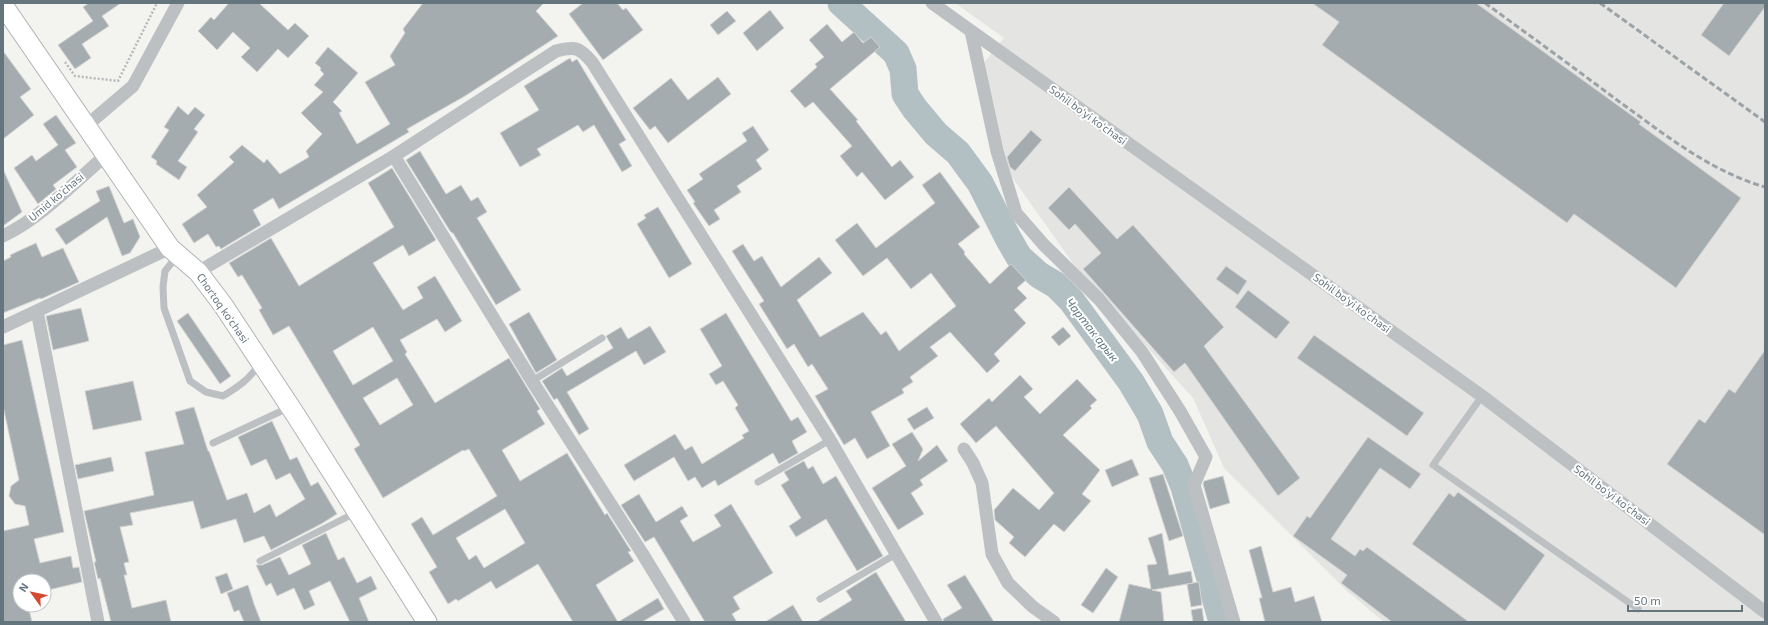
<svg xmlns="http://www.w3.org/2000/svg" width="1768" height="625" font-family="'Exo 2',sans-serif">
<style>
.built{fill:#e4e5e3}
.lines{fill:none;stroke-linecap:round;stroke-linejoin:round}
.river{stroke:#b3c0c3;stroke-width:27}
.building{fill:#a5acb0;stroke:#d4d4d2;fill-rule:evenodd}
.secondary-casing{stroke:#afb4b7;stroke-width:21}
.path{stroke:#b6b9bb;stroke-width:2.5;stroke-dasharray:2 2;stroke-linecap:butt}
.lane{stroke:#bcc0c3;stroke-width:7}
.street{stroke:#bcc0c3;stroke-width:13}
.secondary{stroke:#fff;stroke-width:19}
.rail{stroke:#9ca3a7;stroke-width:3;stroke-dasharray:6 3;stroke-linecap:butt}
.labels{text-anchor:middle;stroke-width:4;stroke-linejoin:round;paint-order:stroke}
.street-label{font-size:11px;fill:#65757e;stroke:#fff}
.water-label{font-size:12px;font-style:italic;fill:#60777c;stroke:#fff}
</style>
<rect width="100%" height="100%" fill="#f3f3ef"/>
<path class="built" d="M955,3H1765V622H1384L1347,591L1224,468L1193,398L1079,272L1002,163L983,64L1004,38Z"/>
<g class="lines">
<path class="river" d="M841,3L896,53L903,69L905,94L915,109L936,134L958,153L980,183L1008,238L1019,257L1039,275L1056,285L1071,300L1131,382L1150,414L1160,442L1175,465L1184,487L1222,622"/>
</g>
<path class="building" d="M89,3H121L102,16L109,26L82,44L91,58L75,69L58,45L93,21L83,7Z
M229,3H259L288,30L295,23L309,36L288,58L278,49L257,72L241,57L250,48L233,32L217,50L198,31L211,17L214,20Z
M423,3H544L536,11L558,36L465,96L407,129L409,132L279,209L273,198L253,210L261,225L221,249L219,246L216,247L208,234L194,243L182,224L207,207L197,195L234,162L229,157L242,145L264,163L267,159L280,174L309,157L306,151L322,134L301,113L323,92L314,85L324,74L320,70L321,68L315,63L328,47L358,73L333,102L342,111L339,113L357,144L390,124L365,82L395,65L390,56L405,33L403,29Z
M583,3H617L623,10L626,8L643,30L603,60L569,14Z
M1312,3H1476L1641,122L1639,124L1741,198L1676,288L1574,214L1567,223L1322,45L1339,22Z
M1724,3H1765V7L1729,56L1701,35Z
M770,10L784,28L757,51L743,33Z
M727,11L736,21L718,35L710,25Z
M827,24L842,42L854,32L863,43L871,37L880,47L830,89L858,120L856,121L892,167L900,160L914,177L885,200L862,172L857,177L840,156L852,146L813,102L805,108L790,91L817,67L815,64L824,57L809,40Z
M3,51L31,89L20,97L34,115L3,139Z
M570,58L572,62L577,59L626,140L619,144L632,166L622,172L594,125L583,132L578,125L537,149L541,155L520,167L500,133L539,110L524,86Z
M718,77L731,94L668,143L655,126L650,130L633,108L671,78L688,100Z
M178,106L188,115L195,107L205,115L194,129L198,132L178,161L187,167L179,180L156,164L157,161L151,157L169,130L164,127Z
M56,115L76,143L65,150L77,167L53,185L56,189L38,204L14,168L32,155L36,161L58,145L43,124Z
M753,126L769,150L756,160L762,169L737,186L741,192L714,210L720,219L709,226L693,203L695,202L687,190L703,179L699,174L747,141L742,133Z
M1031,130L1042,140L1015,171L1010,167L1007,157Z
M420,151L446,194L461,185L471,201L478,197L487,212L477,218L521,290L496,305L453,233H452L450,231L406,160Z
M392,168L436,240L409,256L403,245L373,263L403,310L423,298L417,287L435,276L462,321L445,332L437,319L400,340L407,352L405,354L435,403L509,358L540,409L537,411L545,424L502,450L520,481L567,453L605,515L607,513L631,551L628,552L634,561L596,585L618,622L658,598L664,609L642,622H573L538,564L496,589L491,581L458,601L456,599L448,604L429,572L437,567L411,524L422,517L433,535L497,496L469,449L464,451L463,450L383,498L354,449L360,445L289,326L273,335L259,310L262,308L242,275L238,277L229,263L271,238L299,286L394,227L368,183ZM373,327L393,361L353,385L333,351ZM397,378L413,405L380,425L363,398ZM505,509L525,543L484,568L476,555L469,560L456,538Z
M3,169L22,212L3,226Z
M940,172L980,227L958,244L965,252L964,254L990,284L1011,264L1026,280L1017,288L1027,298L1014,310L1026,323L994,354L1000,361L987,373L950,332L930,347L938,356L910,377L913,382L902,389L904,393L871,412L890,446L867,459L855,438L844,445L815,396L828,389L812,364L808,367L794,344L787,349L759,304L764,301L732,251L743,244L754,261L762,256L781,287L819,257L832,273L797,300L820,337L863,312L881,335L886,331L899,351L956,306L931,273L911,289L887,258L863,276L835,240L857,223L876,248L935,203L922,185Z
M109,186L124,223L133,219L140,237L130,253L122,256L107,217L66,245L55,229L100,201L96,191Z
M1069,187L1117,239L1133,225L1224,327L1204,346L1300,478L1278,496L1185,363L1174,372L1083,269L1101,253L1075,224L1069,230L1048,208Z
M658,207L692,264L669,278L637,224L646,218L644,215Z
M36,243L42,257L63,248L79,282L41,299L40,298L3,313V261L11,257L10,255Z
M1226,266L1247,281L1238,295L1216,279Z
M1248,290L1290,322L1276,339L1235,307Z
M81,308L89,341L53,350L46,316Z
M529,312L557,360L536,373L509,324Z
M188,313L231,376L220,384L177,321Z
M726,313L791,421L798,417L807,432L792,441L798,453L779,464L773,453L718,486L715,480L702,488L695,477L688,481L674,457L634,481L624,465L675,434L685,450L692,446L702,464L744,438L742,435L749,431L735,408L738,405L723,381L716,385L709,374L722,366L700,329Z
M650,326L666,352L644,365L636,351L567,392L589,429L579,435L557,398L554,400L542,381L562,368L567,376L613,348L606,336L621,327L628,339Z
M1063,327L1071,336L1059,346L1051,337Z
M1314,335L1424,413L1407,436L1297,358Z
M22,340L64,532L34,539L40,563L71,556L73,568L79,567L82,582L44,591V581H20V605H28L32,622H3V531L29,525L25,506L15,504L9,496L11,486L19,480L3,406V345Z
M1765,350V535L1667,464L1699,419L1705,423L1729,389L1735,393Z
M1020,375L1033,389L1024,397L1040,414L1077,379L1097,400L1090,406L1092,408L1063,435L1100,470L1082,494L1091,501L1064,532L1054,524L1025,557L1009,543L1014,537L995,520L994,510L1013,488L1039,510L1054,493L996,426L976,443L960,424L989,398L992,402Z
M133,381L142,420L93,430L85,391Z
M194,407L208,451H209L227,500L247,493L254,513L270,504L276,517L305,499L290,473L276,480L266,459L251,466L238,437L272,421L290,460L297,457L311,486L318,482L337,514L321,524L271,550L264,536L244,543L236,519L201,529L193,501L130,513L133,525L120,527L129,562L124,563L127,575H124L132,608L166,600L171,622H111L100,578L98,579L94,562H96L84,511L154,495L145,452L184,444L175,412Z
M927,407L934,418L914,430L907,419Z
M912,432L923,449L918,461L937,445L948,461L920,480L923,485L911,493L924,514L898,530L872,488L906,466L892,444Z
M1368,437L1421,474L1410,489L1380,468L1331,539L1355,556L1360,549L1363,551L1367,547L1469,622H1392L1341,583L1347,575L1293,536L1307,516L1310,518Z
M111,457L114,471L78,479L75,465Z
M1132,459L1139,475L1112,487L1105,470Z
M804,461L808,469L813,466L823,484L836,476L883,556L857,571L826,519L796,537L789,526L801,518L781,485L789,480L784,472Z
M1163,474L1183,536L1169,541L1149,478Z
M1223,476L1230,503L1210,509L1203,484L1204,481Z
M1458,492L1545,555L1505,611L1412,544L1449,493L1454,497Z
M639,494L656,522L682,506L688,516L680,521L693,542L721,526L714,515L731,504L773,573L733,597L740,609L732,614L737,622H705L654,537L645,542L621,505Z
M326,533L338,560L344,557L357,583L371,576L377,589L359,598L369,622H350L330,581L309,591L315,605L304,610L294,588L277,596L271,583L266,586L256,565H262L280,557L289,575L311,564L302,545Z
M1162,533L1169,575L1191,571L1193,583L1152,590L1161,592L1164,622H1119L1129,584L1151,589L1147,565L1157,564L1148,538Z
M1261,546L1273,592L1291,587L1295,602L1314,596L1322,622H1265L1259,598H1262L1249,550Z
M1106,568L1118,577L1093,613L1081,605Z
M876,572L906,622H816L852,600L846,591Z
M227,573L233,589L221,594L215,577Z
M965,575L994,622H944L943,619L962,608L947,585Z
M1199,582L1202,605L1191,607L1187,584Z
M248,585L254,604L261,622H244L239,610L234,612L227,593Z
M793,605L803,622H765Z
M1202,608L1204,622H1193L1191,610Z"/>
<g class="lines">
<g class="secondary-casing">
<path id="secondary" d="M3,5L170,248L198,272L223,305L295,414L427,622"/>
</g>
<path class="path" d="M65,62L75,76L118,81L157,3"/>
<path class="lane" d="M178,255L165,271L163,287L164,308L190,381L206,392L223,396C238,387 250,379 259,364
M532,381L602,338
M1482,396L1433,465L1638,609
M213,443L290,407
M758,482L830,440
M260,561L357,512
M820,599L896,554"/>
<path class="street" d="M932,3L1482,396L1765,612
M971,31L997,151L1016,213L1044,245L1099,299L1142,352L1180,411L1206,457L1194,485L1234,622
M86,126L133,86L178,3
M394,156L532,381L642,553L684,622
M3,236C42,217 74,183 106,155
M198,272L394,156L556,51C575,46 579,47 592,62L830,440L936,622
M37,311L98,622
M3,327L170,248
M964,449L973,463L982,483L992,554L1008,583L1033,607L1054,622"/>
<use href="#secondary" class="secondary"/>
<path class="rail" d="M1485,3C1529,35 1573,67 1617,100C1663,133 1709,171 1765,187
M1600,3L1765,122"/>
</g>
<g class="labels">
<g class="street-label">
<text transform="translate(1088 115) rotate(36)" y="4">Sohil bo'yi ko'chasi</text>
<text transform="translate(56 197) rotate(-40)" y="4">Umid ko‘chasi</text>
<text transform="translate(1352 303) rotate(36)" y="4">Sohil bo'yi ko'chasi</text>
<text transform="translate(223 308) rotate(55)" y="4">Chortoq ko'chasi</text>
<text transform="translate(1612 495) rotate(37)" y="4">Sohil bo'yi ko'chasi</text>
</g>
<g class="water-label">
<text transform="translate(1092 330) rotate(52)" y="4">Чартак арык</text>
</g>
</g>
<rect width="1768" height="625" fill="none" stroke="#65757e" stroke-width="8"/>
<g transform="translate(32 593) rotate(303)"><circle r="19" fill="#ffffff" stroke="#c1c8cb"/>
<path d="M0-3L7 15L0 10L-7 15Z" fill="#d4492f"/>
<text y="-6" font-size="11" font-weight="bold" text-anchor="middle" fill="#65757e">N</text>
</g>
<path d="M1628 605v6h114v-6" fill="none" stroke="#65757e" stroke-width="2"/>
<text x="1634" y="605" font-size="12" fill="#65757e" stroke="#ffffff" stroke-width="3" paint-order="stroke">50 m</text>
</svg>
